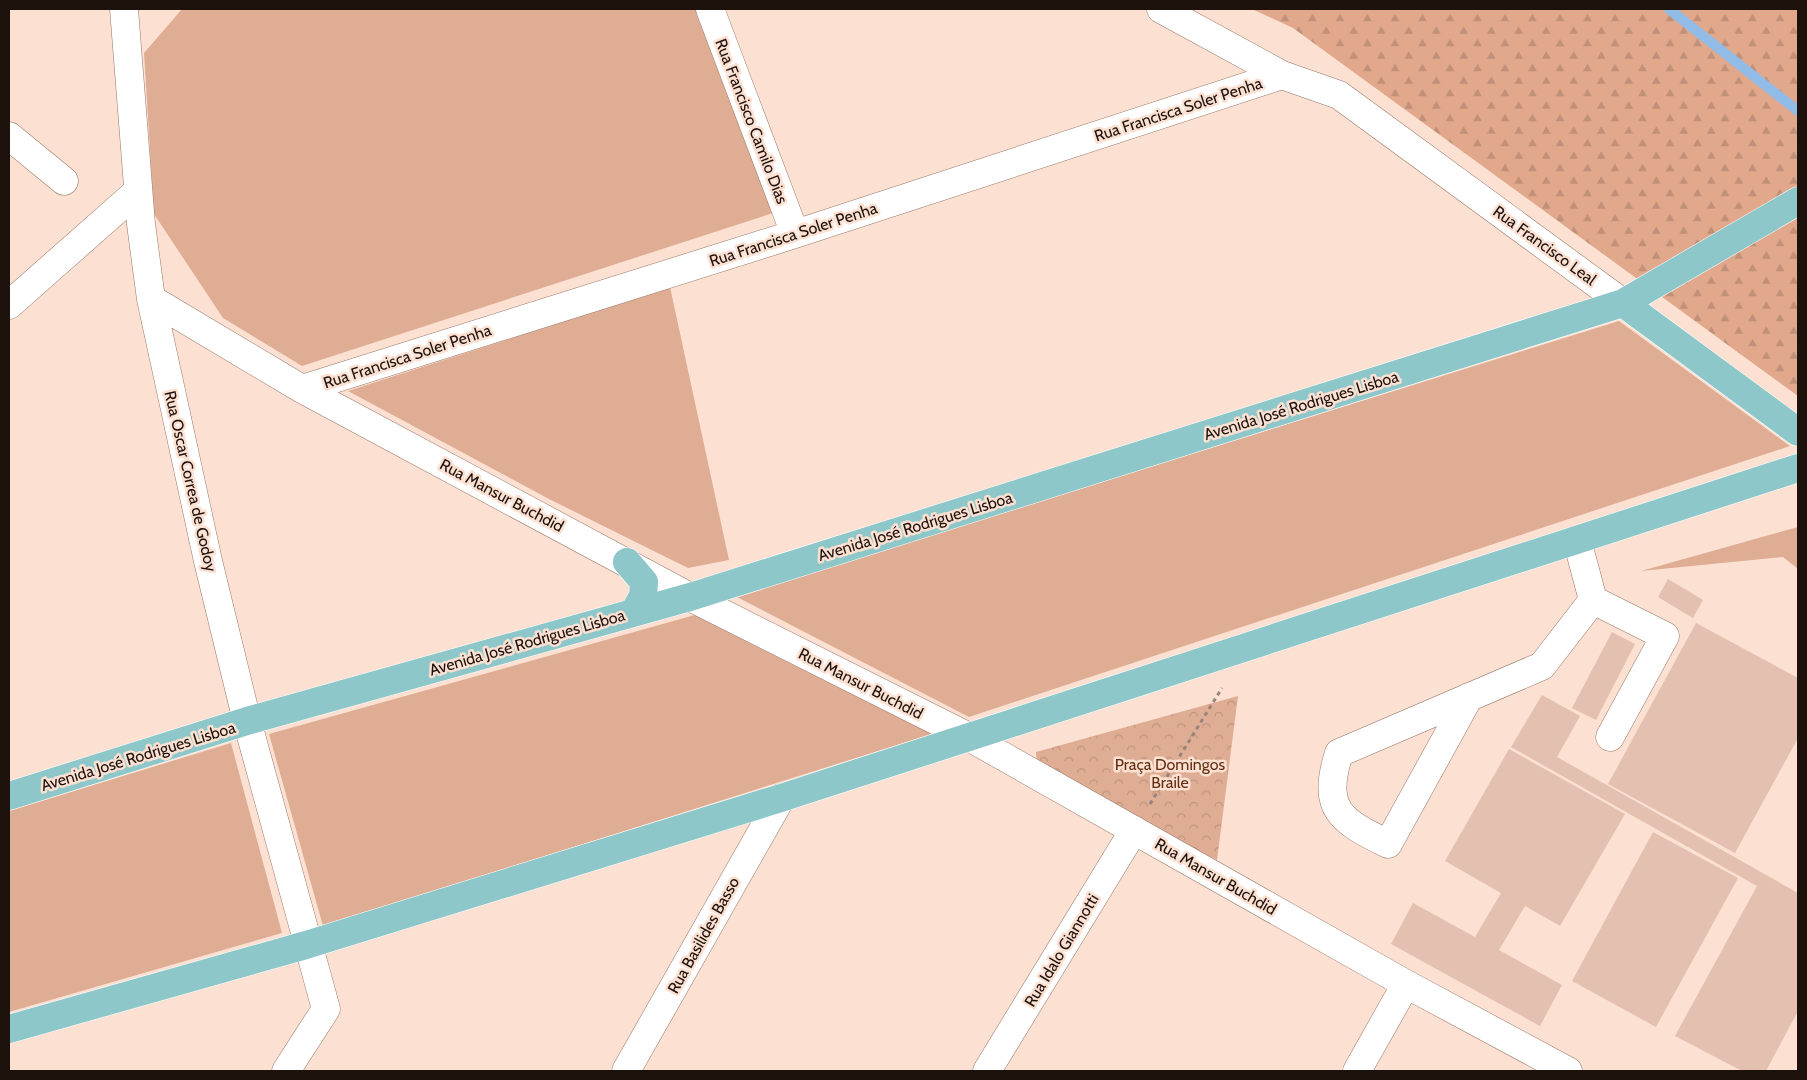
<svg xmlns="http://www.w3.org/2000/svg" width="1807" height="1080" font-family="Cabin,sans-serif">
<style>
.grass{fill:#dfad94}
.forest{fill:url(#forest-firs)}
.park{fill:url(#park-crowns)}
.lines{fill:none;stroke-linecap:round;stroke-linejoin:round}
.stream{stroke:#91bce8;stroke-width:10}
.building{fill:#e3c0b0}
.minor-casing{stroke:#987869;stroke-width:29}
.major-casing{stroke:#fff;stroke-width:29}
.path{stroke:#99847a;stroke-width:3;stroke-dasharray:4 4;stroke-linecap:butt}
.minor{stroke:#fff;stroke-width:28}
.major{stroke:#8ec7c9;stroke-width:28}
.labels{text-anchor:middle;stroke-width:5;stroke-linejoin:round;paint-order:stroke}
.street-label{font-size:16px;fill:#1d110c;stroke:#fce0d2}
.park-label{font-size:16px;fill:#632e11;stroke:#fce0d2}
</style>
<defs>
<pattern id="forest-firs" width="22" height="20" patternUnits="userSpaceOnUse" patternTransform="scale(1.25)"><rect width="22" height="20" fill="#e1a88c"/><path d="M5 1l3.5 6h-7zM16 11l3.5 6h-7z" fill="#c19078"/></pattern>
<pattern id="park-crowns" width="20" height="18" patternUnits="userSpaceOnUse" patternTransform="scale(1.25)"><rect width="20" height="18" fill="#dfad94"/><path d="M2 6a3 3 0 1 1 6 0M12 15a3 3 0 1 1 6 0" fill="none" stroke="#bf947e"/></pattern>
</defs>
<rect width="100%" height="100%" fill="#fce0d2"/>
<path class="grass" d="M182,9H702L773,213L302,366L223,318L154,214L144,53Z
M670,287L729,560L688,568L549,499L348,391Z
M1619,321L1790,446L969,717L735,596Z
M1798,527V569L1783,557L1641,571Z
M695,615L932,734L323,926L269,734Z
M231,743L282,933L9,1012V811Z"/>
<path class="forest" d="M1252,9H1798V396L1293,28Z"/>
<path class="park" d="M1238,696L1217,860L1037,769L1036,752Z"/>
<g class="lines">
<path class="stream" d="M1669,9L1798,111"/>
</g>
<path class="building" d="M1668,579L1703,600L1693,618L1658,597Z
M1696,623L1798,678V738L1735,853L1608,784Z
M1612,632L1635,644L1596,720L1572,708Z
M1542,695L1580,716L1557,757L1798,893V1011L1766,1071H1742L1675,1036L1757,886L1511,747Z
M1509,749L1625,814L1560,926L1525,906L1499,950L1562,985L1540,1026L1391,944L1413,903L1475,937L1501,893L1445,861Z
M1653,832L1738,878L1656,1027L1572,981Z"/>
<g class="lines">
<g class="minor-casing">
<path id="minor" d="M124,9L141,224L151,299L208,561L247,721L326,1009L286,1071
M710,9L795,234
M1161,9L1282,75L1339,95L1623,303
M9,136L64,181
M151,299L302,389L690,597L969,737L1406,984L1568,1071
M9,305L138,191
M302,389L795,234L1282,75
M1593,600L1665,636L1610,737
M1469,697L1388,844C1341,821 1321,810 1339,753L1542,666L1593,600L1577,540
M626,1071L781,798
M987,1071L1134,830
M1357,1071L1406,984"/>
</g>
<g class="major-casing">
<path id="major" d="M1623,303L1798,432
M627,562L644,582L643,596L634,612
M9,796L247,721L690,597L1623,303L1798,201
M9,1029L306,945L781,798L1798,468"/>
</g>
<path class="path" d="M1150,804L1222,688"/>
<use href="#minor" class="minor"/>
<use href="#major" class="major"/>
</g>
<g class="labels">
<g class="street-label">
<text transform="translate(1178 109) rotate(-18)" y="6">Rua Francisca Soler Penha</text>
<text transform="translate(752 121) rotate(69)" y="6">Rua Francisco Camilo Dias</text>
<text transform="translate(793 234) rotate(-18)" y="6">Rua Francisca Soler Penha</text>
<text transform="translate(1545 245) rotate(36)" y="6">Rua Francisco Leal</text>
<text transform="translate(407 356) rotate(-18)" y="6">Rua Francisca Soler Penha</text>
<text transform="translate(1301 405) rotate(-17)" y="6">Avenida José Rodrigues Lisboa</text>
<text transform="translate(191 481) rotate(77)" y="6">Rua Oscar Correa de Godoy</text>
<text transform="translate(502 495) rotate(28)" y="6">Rua Mansur Buchdid</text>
<text transform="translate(915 526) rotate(-17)" y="6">Avenida José Rodrigues Lisboa</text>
<text transform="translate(527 642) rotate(-16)" y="6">Avenida José Rodrigues Lisboa</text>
<text transform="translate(861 683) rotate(27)" y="6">Rua Mansur Buchdid</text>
<text transform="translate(138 756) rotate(-17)" y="6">Avenida José Rodrigues Lisboa</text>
<text transform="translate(1216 876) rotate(30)" y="6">Rua Mansur Buchdid</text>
<text transform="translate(703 935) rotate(-61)" y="6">Rua Basilides Basso</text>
<text transform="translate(1061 950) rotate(-59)" y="6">Rua Idalo Giannotti</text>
</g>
<g class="park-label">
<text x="1170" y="770">Praça Domingos<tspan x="1170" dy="18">Braile</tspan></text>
</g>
</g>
<rect width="1807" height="1080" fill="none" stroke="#1d110c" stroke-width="20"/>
</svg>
